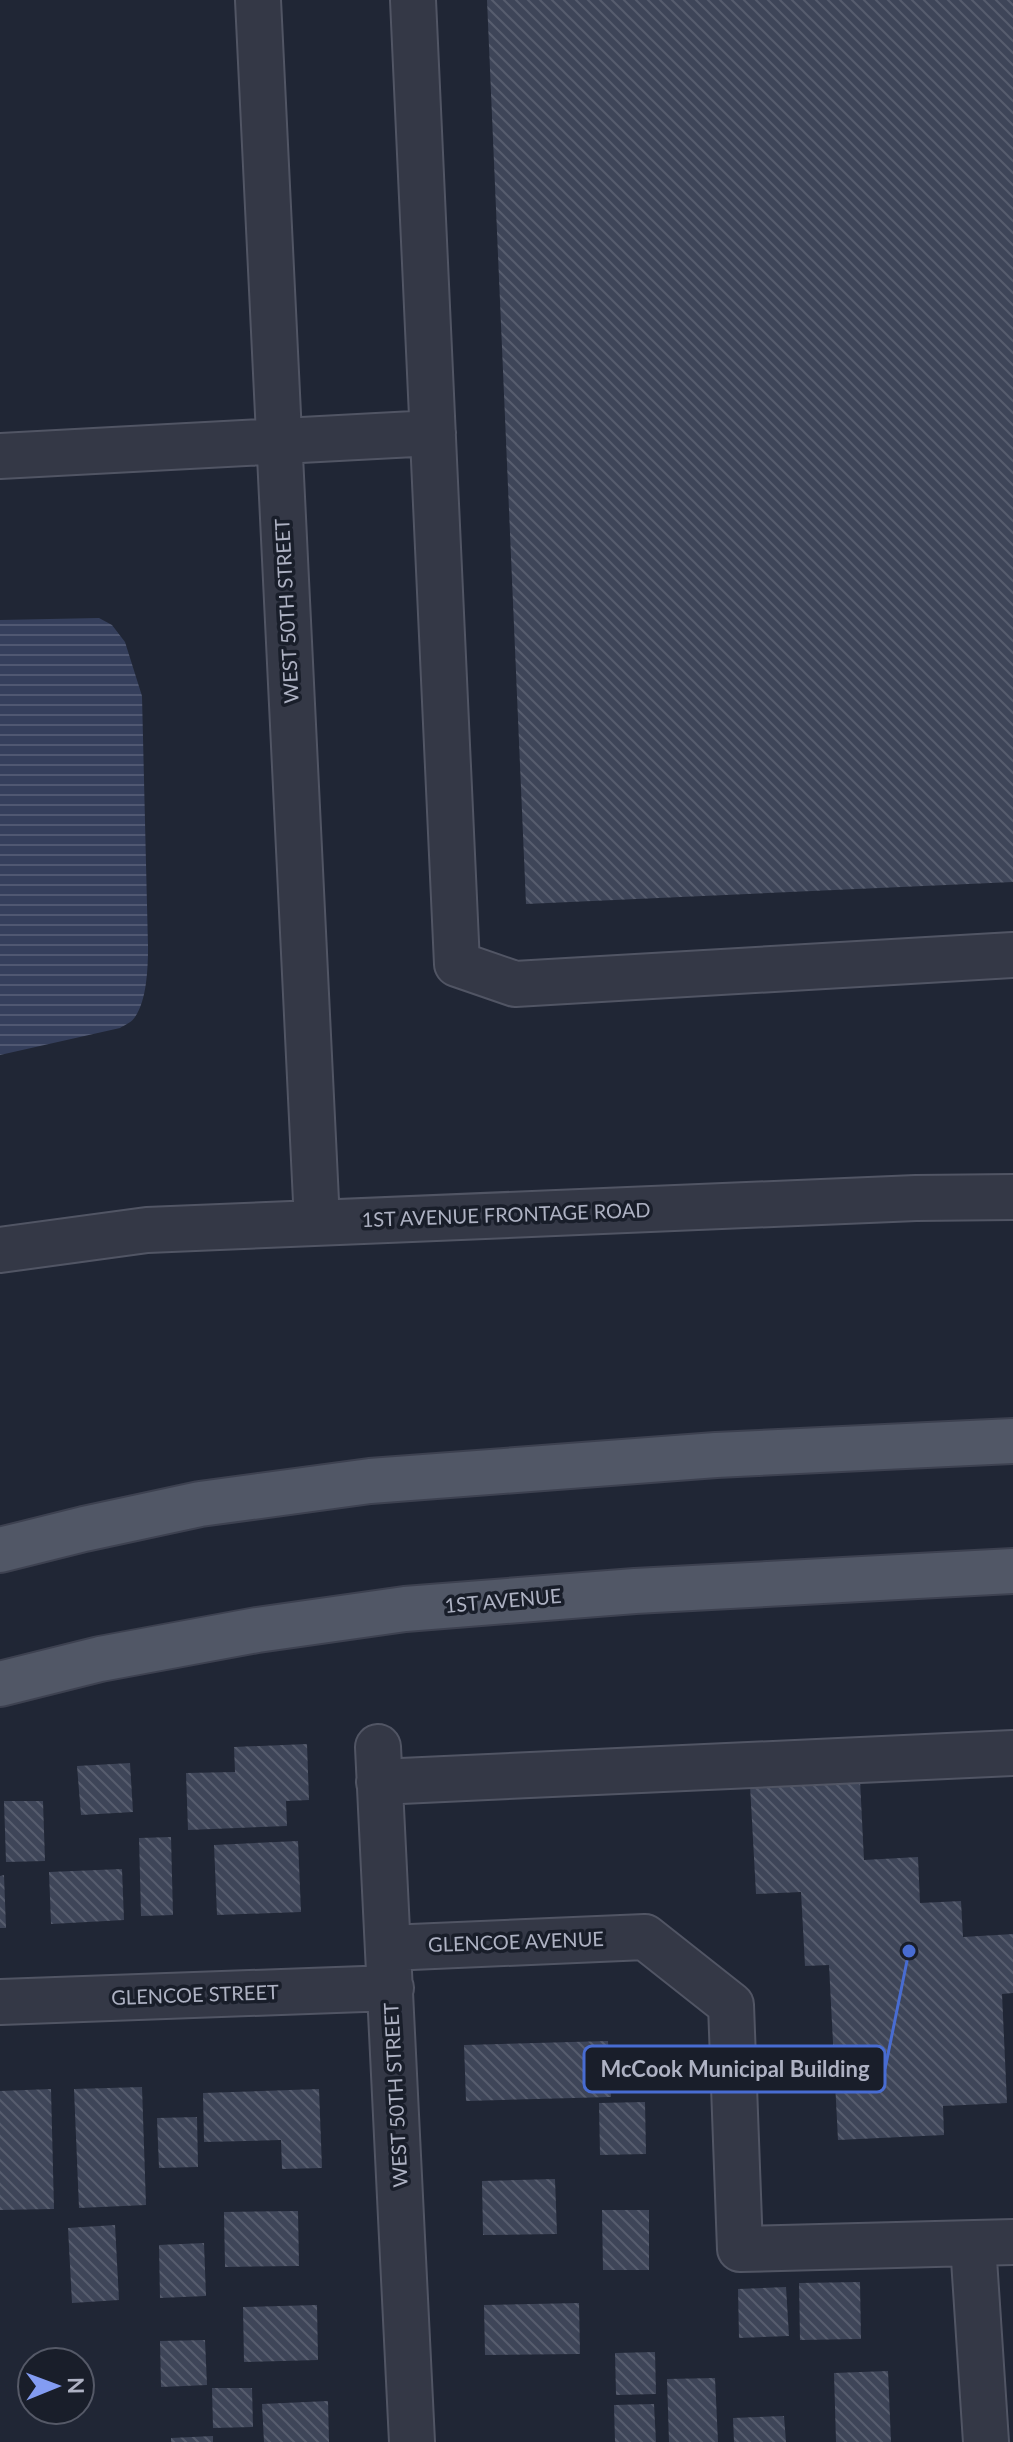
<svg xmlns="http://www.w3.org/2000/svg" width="1013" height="2442" font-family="Lato,sans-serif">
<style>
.water{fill:url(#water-rules)}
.building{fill:url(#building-back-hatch)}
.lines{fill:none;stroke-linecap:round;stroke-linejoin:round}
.minor-casing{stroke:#515564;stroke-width:48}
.major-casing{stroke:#3d4150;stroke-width:48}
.minor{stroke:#343846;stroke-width:44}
.major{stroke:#515766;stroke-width:44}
.labels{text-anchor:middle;stroke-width:7;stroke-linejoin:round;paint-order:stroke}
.street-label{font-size:20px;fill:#aeb2c3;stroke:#191e2a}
.leader{fill:none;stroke:#486cd2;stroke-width:3}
.callout-dot{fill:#486cd2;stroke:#191e2a;stroke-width:3}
.callout{fill:#191e2a;stroke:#486cd2;stroke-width:3}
.callout-label{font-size:22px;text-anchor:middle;font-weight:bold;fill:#aeb2c3}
</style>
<defs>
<pattern id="water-rules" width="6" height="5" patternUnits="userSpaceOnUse" patternTransform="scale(2)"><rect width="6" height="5" fill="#353f5c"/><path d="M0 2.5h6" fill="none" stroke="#505872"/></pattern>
<pattern id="building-back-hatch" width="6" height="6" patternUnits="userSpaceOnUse" patternTransform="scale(2)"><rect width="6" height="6" fill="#3e4558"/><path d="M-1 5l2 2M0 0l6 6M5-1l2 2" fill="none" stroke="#575d6e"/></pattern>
</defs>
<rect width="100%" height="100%" fill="#202635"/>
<path class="water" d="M99,618L112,625L125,642L142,696L148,947C148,967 147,1000 135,1017C132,1022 125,1025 120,1028L0,1055V620Z"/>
<path class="building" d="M487,0H1013V882L526,904Z
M307,1744L309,1800L286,1801L287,1826L188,1830L186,1773L235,1772L234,1747Z
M130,1763L133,1812L81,1815L77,1766Z
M860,1780L864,1860L918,1857L920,1903L961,1901L963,1937L1013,1934V1993L1002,1994L1007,2103L943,2106L944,2135L838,2140L829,1965L805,1966L801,1892L756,1894L750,1785Z
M4,1801H43L45,1861L6,1862Z
M171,1837L173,1915L141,1916L139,1838Z
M298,1841L301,1912L217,1915L214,1845Z
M122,1869L124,1920L51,1924L49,1872Z
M4,1875L6,1928H0V1876Z
M608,2041L611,2097L466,2101L464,2045Z
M142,2087L146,2205L79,2208L74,2089Z
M51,2089L54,2209L0,2210V2091Z
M319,2089L322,2168L282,2169L281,2140L204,2142L203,2093Z
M645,2102L646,2154L600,2155L599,2103Z
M197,2117L198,2167L159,2168L157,2118Z
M555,2179L557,2234L483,2235L482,2181Z
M602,2210H649V2270H603Z
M298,2211L299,2266L225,2267L224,2212Z
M115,2225L119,2300L72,2303L68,2228Z
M204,2243L206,2296L160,2298L159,2245Z
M860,2282L861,2339L800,2340L799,2283Z
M786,2287L789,2336L739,2338L738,2289Z
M579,2303L580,2354L485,2355L484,2305Z
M317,2305L318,2360L244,2362L243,2307Z
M205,2340L207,2385L161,2387L160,2341Z
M655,2352L656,2394L616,2395L615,2353Z
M888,2371L891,2442H836L834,2373Z
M715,2378L718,2442H669L667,2379Z
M212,2388H252L253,2427L213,2428Z
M328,2401L329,2442H264L262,2404Z
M654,2404L656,2442H615L614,2405Z
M784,2416L786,2442H734L733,2418Z
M213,2436V2442H171V2438Z"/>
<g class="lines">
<g class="minor-casing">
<path id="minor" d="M258,0L317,1222
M413,0L457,964L515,984L1013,955
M0,456L433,433
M0,1250L147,1230L916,1198L1013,1197
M378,1747L412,2442
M379,1782L1013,1753
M388,1948L645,1937L731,2005L740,2249L1013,2242
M0,2002L391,1988
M973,2244L986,2442"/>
</g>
<g class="major-casing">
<path id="major" d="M0,1550L84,1529L200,1504L370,1481L716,1455L1013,1441
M0,1684L100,1659L257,1630L405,1609L635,1591L1013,1571"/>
</g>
<use href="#minor" class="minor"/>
<use href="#major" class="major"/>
</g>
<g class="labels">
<g class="street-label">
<text transform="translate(287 611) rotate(-93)" y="7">WEST 50TH STREET</text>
<text transform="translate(506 1215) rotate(-2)" y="7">1ST AVENUE FRONTAGE ROAD</text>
<text transform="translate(503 1601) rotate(-5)" y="7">1ST AVENUE</text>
<text transform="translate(516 1942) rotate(-2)" y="7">GLENCOE AVENUE</text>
<text transform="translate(195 1995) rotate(-2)" y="7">GLENCOE STREET</text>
<text transform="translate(396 2095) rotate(-93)" y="7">WEST 50TH STREET</text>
</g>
</g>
<path class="leader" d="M909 1951L885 2069"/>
<circle class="callout-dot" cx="909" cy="1951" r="8"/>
<rect class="callout" x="584" y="2046" width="301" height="46" rx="8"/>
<g class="callout-label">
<text x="735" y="2077">McCook Municipal Building</text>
</g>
<g transform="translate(56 2386) rotate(89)"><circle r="38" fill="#191e2a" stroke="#555967" stroke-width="2"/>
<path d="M0-6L14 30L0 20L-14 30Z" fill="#839cf2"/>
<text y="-12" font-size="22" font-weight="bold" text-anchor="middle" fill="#aeb2c3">N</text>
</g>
</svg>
